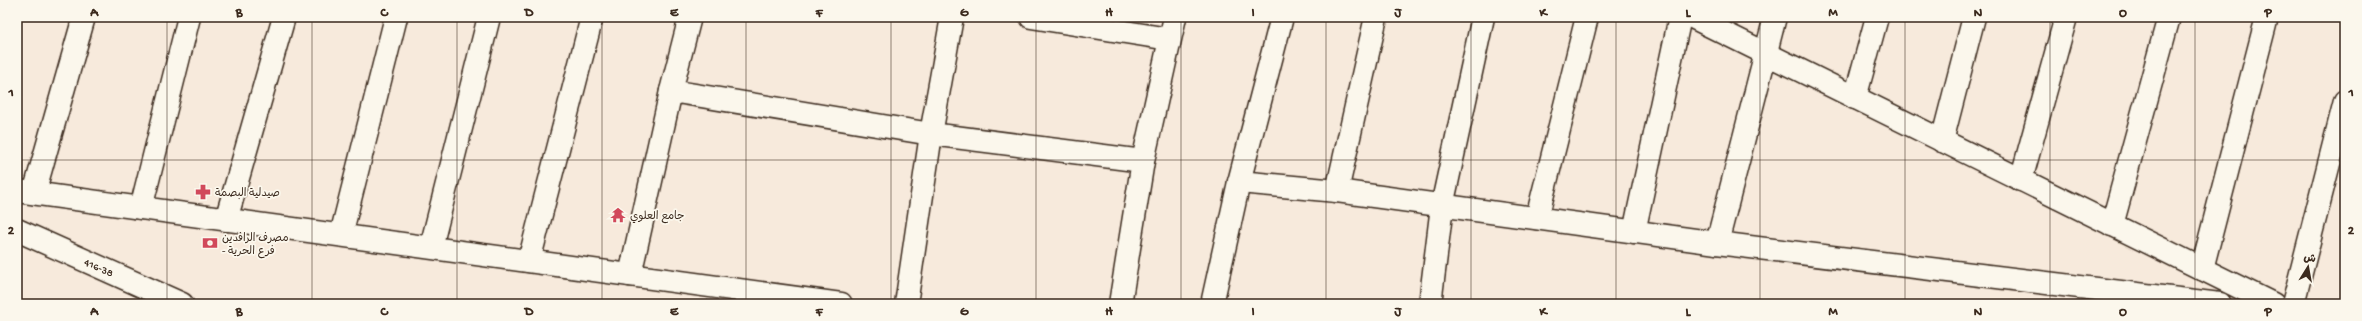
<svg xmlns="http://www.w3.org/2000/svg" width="2362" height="321" font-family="'Gochi Hand','Playpen Sans Arabic',sans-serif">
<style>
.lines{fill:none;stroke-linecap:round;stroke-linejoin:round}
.minor-casing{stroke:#3b2a1e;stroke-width:25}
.tertiary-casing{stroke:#3b2a1e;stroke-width:25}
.minor{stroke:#fbf7ec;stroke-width:22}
.tertiary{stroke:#fbf7ec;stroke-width:22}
.grid{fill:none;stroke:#3b2a1e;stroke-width:1;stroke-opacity:0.55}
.labels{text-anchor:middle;stroke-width:3.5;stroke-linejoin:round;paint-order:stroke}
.poi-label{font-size:11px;fill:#3b2a1e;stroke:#fbf7ec;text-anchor:start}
.street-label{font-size:11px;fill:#3b2a1e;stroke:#fbf7ec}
.neatline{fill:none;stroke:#3b2a1e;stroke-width:1.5}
.grid-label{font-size:13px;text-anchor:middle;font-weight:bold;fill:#3b2a1e}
</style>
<rect width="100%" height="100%" fill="#f7eadc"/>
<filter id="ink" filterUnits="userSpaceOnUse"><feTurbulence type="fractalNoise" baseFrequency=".025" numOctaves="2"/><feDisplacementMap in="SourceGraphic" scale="8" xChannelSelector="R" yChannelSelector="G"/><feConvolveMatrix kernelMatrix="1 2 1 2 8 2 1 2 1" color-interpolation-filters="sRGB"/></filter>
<g filter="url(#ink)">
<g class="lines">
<g class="minor-casing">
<g id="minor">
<path d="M1031,17L1169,39"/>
<path d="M1692,17L2273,304"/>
<path d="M671,91L931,134L1143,161"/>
<path d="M1855,98L1877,17"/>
<path d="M1942,141L1974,17"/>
<path d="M2021,180L2066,17"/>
<path d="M1239,182L1337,191L1717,243L2220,304"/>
<path d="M1337,191L1376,17"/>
<path d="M34,193L84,17"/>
<path d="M141,208L189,17"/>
<path d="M1537,218L1587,17"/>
<path d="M226,220L284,17"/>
<path d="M2112,225L2169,17"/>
<path id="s1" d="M17,230L182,304"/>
<path d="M1634,232L1680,17"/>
<path d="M341,235L396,17"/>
<path d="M1717,243L1775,17"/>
<path d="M431,247L489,17"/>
<path d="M529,261L592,17"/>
<path d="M2202,269L2267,17"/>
<path d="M630,275L671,91L690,17"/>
<path d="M906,304L931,134L952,17"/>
<path d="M1120,304L1143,161L1175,17"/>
<path d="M1212,304L1239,182L1282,17"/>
<path d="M1430,304L1442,206L1483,17"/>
<path d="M2293,304L2345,101"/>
</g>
</g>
<g class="tertiary-casing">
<path id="tertiary" d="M17,191L841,304"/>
</g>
<use href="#minor" class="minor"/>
<use href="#tertiary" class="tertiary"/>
</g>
</g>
<path class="grid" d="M167,17V304M312,17V304M457,17V304M602,17V304M746,17V304M891,17V304M1036,17V304M1181,17V304M1326,17V304M1471,17V304M1616,17V304M1760,17V304M1905,17V304M2050,17V304M2195,17V304M17,160H2345"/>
<defs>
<g id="pharmacy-bare" transform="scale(1.2)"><path d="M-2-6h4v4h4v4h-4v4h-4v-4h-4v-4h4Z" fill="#d1495b" stroke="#fbf7ec" stroke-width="2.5" paint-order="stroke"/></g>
<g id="temple-bare" transform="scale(1.2)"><path d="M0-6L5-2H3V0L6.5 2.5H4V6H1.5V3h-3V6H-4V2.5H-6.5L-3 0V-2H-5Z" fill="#d1495b" stroke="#fbf7ec" stroke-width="2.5" paint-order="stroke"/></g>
<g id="bank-bare" transform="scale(1.2)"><path d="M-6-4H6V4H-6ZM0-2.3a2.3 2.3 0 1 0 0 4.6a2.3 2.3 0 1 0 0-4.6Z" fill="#d1495b" stroke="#fbf7ec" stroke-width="2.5" paint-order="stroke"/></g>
</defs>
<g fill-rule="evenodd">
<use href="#pharmacy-bare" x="203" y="192"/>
<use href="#temple-bare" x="618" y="215"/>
<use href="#bank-bare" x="210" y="243"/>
</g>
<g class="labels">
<g class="poi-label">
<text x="215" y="196">صيدلية البصمة</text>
<text x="630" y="219">جامع العلوي</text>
<text x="222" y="241">مصرف الرافدين<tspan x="222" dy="13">- فرع الحرية</tspan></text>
</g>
<g class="street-label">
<text dy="4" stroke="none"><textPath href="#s1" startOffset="90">416-38</textPath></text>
</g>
</g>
<rect width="2362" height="321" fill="none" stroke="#fbf7ec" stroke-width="44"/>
<g transform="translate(2308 267) rotate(11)" stroke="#fbf7ec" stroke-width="3" paint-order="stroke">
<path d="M0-3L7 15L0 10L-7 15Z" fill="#3b2a1e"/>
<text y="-6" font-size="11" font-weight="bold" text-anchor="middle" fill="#3b2a1e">ش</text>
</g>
<rect x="22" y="22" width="2318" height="277" class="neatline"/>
<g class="grid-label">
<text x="94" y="16">A</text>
<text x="239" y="16">B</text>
<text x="384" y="16">C</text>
<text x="529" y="16">D</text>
<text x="674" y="16">E</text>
<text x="819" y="16">F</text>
<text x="964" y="16">G</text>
<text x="1109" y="16">H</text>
<text x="1253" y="16">I</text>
<text x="1398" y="16">J</text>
<text x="1543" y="16">K</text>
<text x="1688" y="16">L</text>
<text x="1833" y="16">M</text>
<text x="1978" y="16">N</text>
<text x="2123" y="16">O</text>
<text x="2268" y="16">P</text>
<text x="11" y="96">1</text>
<text x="2351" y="96">1</text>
<text x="11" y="234">2</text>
<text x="2351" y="234">2</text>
<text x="94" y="315">A</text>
<text x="239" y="315">B</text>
<text x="384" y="315">C</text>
<text x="529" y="315">D</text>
<text x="674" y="315">E</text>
<text x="819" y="315">F</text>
<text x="964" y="315">G</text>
<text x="1109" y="315">H</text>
<text x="1253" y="315">I</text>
<text x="1398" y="315">J</text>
<text x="1543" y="315">K</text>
<text x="1688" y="315">L</text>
<text x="1833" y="315">M</text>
<text x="1978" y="315">N</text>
<text x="2123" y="315">O</text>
<text x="2268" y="315">P</text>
</g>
</svg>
